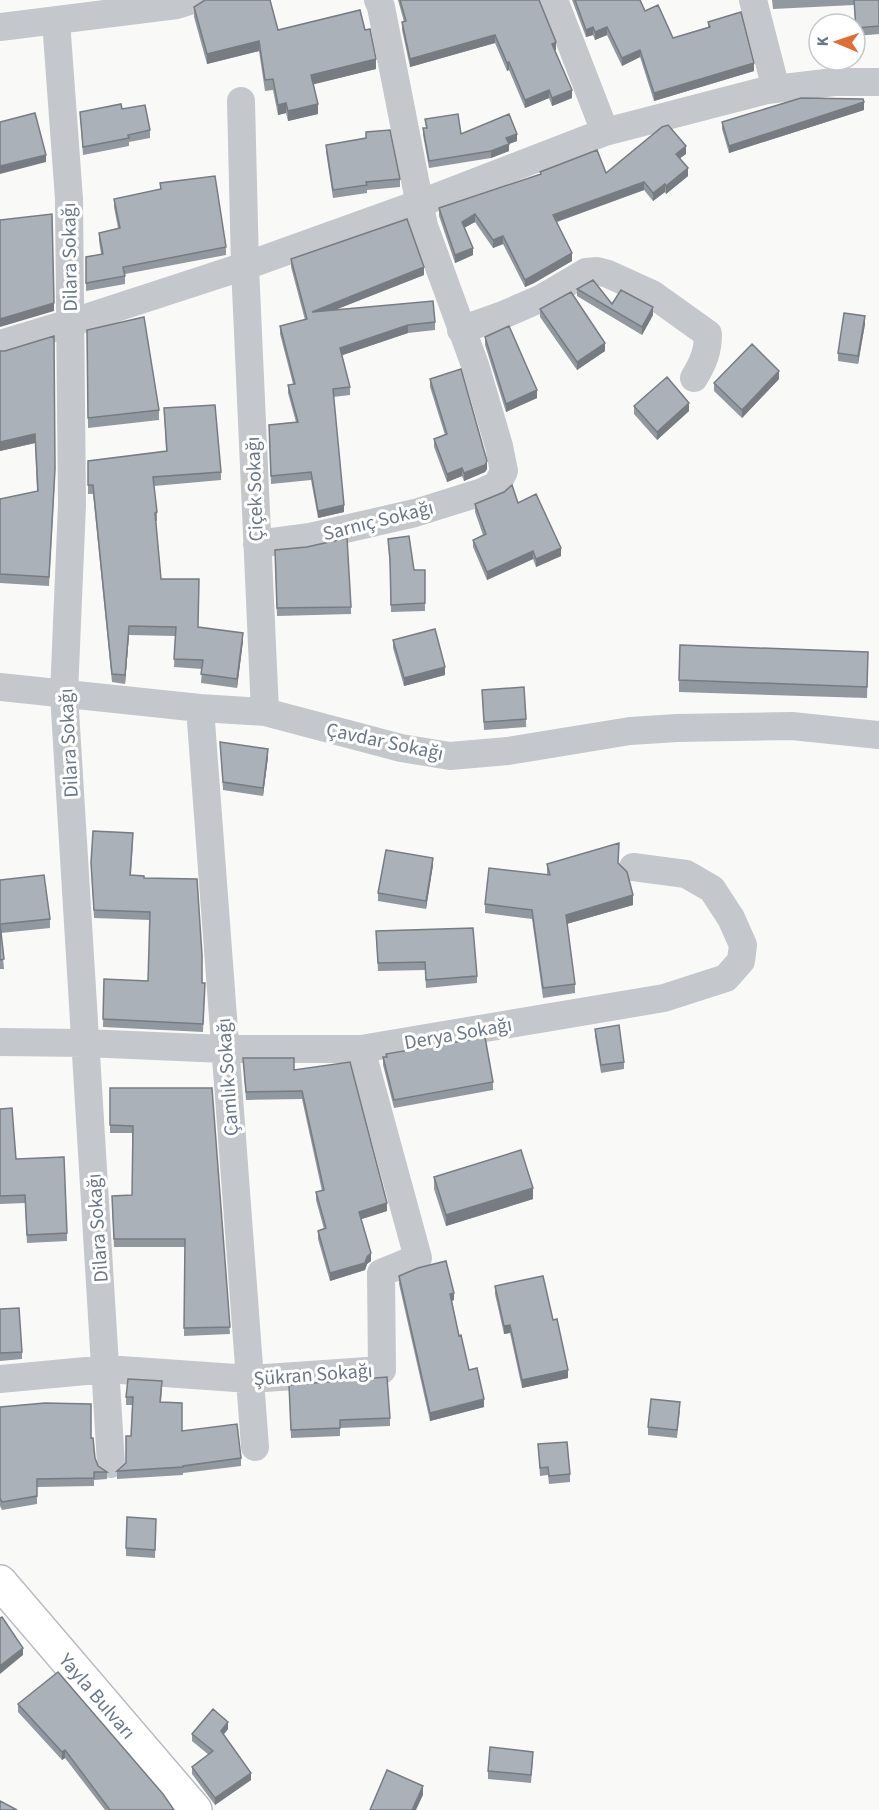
<svg xmlns="http://www.w3.org/2000/svg" width="879" height="1810" font-family="'Source Sans 3',sans-serif">
<style>
.lines{fill:none;stroke-linecap:round;stroke-linejoin:round}
.secondary-casing{stroke:#b8bcc2;stroke-width:36}
.minor{stroke:#c4c7cb;stroke-width:28}
.secondary{stroke:#fff;stroke-width:33}
.wall{fill:#92989f}
.shaded-wall{fill:#777c82}
.building{fill:#aab1b9;stroke:#777c82;stroke-width:1.5}
.labels{text-anchor:middle;stroke-width:6;stroke-linejoin:round;paint-order:stroke}
.street-label{font-size:20px;fill:#6a7788;stroke:#fff}
</style>
<rect width="100%" height="100%" fill="#f9faf8"/>
<g class="lines">
<g class="secondary-casing">
<g id="secondary">
<path id="s1" d="M0,1582L195,1810"/>
</g>
</g>
<path class="minor" d="M554,0L605,132
M753,0L776,89
M56,21L69,199L72,505L64,694L111,1464
M0,27L177,5L193,0
M241,101L245,266L265,712
M461,330L503,315L542,298L586,272L597,271L608,274L652,294L708,334C708,352 703,363 694,378
M0,344L70,323L245,266L421,203L605,132L767,90L834,82H879
M257,544L310,537L415,513L482,492L497,485L504,471L499,446L475,365L424,226L381,7L378,0
M0,687L200,708L265,712L401,748L450,756L508,751L630,731L677,728L792,726L879,735
M200,708L255,1447
M0,1042L85,1043L224,1049H361L664,998L726,978L741,961L743,945L731,918L712,889L686,874L633,867
M0,1379L107,1369L250,1379L382,1370L381,1273L418,1258L361,1049"/>
<use href="#secondary" class="secondary"/>
</g>
<path class="wall" d="M398,0H539L555,50L572,98L552,106L549,98L525,108L509,70L507,71L495,43L410,67L402,30V22H404Z
M572,0H640L645,11L673,38L708,27V22L754,71L654,101L640,57L622,66L607,35L595,40L593,35L586,37Z
M772,0H879V34L856,36L854,5L773,9Z
M205,1L278,30H365L376,69L313,84L318,114L288,121L286,113L278,115L273,90L265,91L259,51L207,64L194,17V7Z
M122,109L150,130V138L129,142V146L83,155L80,112Z
M864,110L729,153L722,129V122Z
M425,119L461,134L517,141L509,144V151L491,158L429,168L423,135V128H426Z
M366,132L400,179V187L367,190V193L333,198L326,152V145L366,138Z
M686,154L680,158L688,176L666,194L665,192L653,201L644,190L557,222L572,261L534,283L525,287L503,244L493,248L475,222L464,228L473,255L455,263L439,216V208L540,175V172L606,173Z
M160,183L226,247V255L125,274V284L86,291V257L101,254L99,241V233L118,228L114,207V199L160,190Z
M291,259L424,275L337,309L435,322V330L408,333L342,355L350,387V395L333,397L344,512L318,518L311,480L271,484L269,425L296,422L288,393V385L293,384L280,334V326L305,320L291,267Z
M577,289L612,304L653,315L642,335L577,296Z
M540,309L605,351L577,370L540,317Z
M865,324L858,364L838,361V353Z
M87,330L159,410V420L88,428Z
M485,337L537,398L506,412L485,345Z
M0,351L55,478L49,586L0,583V499L37,491L35,443L0,451Z
M430,379L487,469L485,472L464,481L462,476L447,482L434,447V439L445,435L430,387Z
M779,379L742,418L714,391V383Z
M634,406L689,411L657,440L634,414Z
M164,408L221,472V480L154,486L157,512V521H156L161,579L198,627L243,641L237,688L201,683L202,669L174,667L175,636L129,635L125,684L112,682L93,494H88V461L166,451Z
M518,503L561,556L536,567L533,559L487,580L473,547V540L483,535L475,512V504Z
M388,539L414,570H425V611L391,612L390,568Z
M275,558L351,607V614L277,616Z
M393,640L445,675L404,686L393,648Z
M868,652L867,698L679,692V680Z
M482,690L526,719V727L484,730Z
M220,742L268,757L263,796L223,790Z
M133,841L131,875L144,878L202,983H205L203,1032L103,1027L104,979L148,981L150,920L94,918L91,863Z
M618,863L633,905L567,924L575,984V993L543,998L532,919L485,913V904L547,875V864Z
M433,865L426,909L378,901V893Z
M0,880L50,919V928L1,933L4,969H0Z
M376,931L477,976V983L426,988L425,970L378,971Z
M595,1029L624,1062V1069L601,1073L595,1036Z
M386,1054L493,1082V1090L394,1108L383,1065V1057H386Z
M243,1058L294,1070L387,1211L361,1219L371,1261L367,1264L365,1270L330,1281L318,1239V1231L324,1229L316,1200V1192L322,1191L302,1099L246,1100Z
M110,1088H212L230,1334L184,1336L185,1247H114L112,1203L132,1195V1133H110Z
M0,1109L16,1159L67,1233V1241L27,1243L25,1203L0,1204Z
M434,1177L533,1199L446,1226L434,1189Z
M399,1276L454,1300L452,1301L459,1336L469,1370L484,1407L430,1421L399,1284Z
M495,1286L553,1320L568,1378L522,1388L510,1333L504,1334L495,1294Z
M0,1309L22,1352V1359L0,1361Z
M289,1385L390,1418V1426L340,1428V1436L291,1438Z
M162,1389L161,1402L182,1431L241,1458V1466L183,1473V1475L117,1479V1471L126,1463L131,1436L132,1405H126V1397Z
M0,1407L91,1438L95,1458L98,1466L107,1472V1479L94,1480V1486L37,1487V1504L2,1510L0,1506Z
M680,1410L677,1438L648,1435V1427Z
M538,1444L570,1474V1482L549,1484L548,1475L540,1476Z
M156,1519L155,1558L126,1556V1548Z
M18,1704L174,1810H105L65,1758L62,1760L18,1712Z
M228,1729L223,1735L251,1780L215,1805L192,1774V1767L209,1755L192,1741V1734Z
M533,1760L531,1783L488,1779V1771Z"/>
<path class="shaded-wall" d="M593,27V35L586,37V30Z
M607,27V35L595,40V32Z
M495,35V43L410,67V59Z
M259,41V51L207,64V54Z
M556,42V50L552,52V44Z
M640,50V57L622,66V58Z
M376,59V69L311,85V75Z
M509,62V70L507,71V63Z
M754,63V71L654,101V93Z
M549,90V98L525,108V100Z
M572,90V98L552,106V98Z
M864,102V110L729,153V146Z
M286,103V113L278,115V105Z
M318,104V114L288,121V111Z
M517,134V141L506,145V138Z
M509,144V151L491,158V151Z
M686,146V154L676,161V154Z
M46,155V162L0,174V166Z
M688,168V176L666,194V186Z
M644,182V190L553,223V215Z
M665,184V192L653,201V193Z
M475,214V222L462,229V222Z
M503,236V244L493,248V240Z
M473,248V255L455,263V255Z
M572,253V261L534,283L525,287V280Z
M424,267V275L312,319V312Z
M54,303V311L0,327V319Z
M653,307V315L642,335V327Z
M865,316V324L858,364V356Z
M408,325V333L340,356V348Z
M605,343V351L577,370V362Z
M779,371V379L742,418V410Z
M537,390V398L506,412V404Z
M689,403V411L657,440V432Z
M35,434V443L0,451V442Z
M487,461V469L485,472L464,481V473Z
M462,468V476L447,482V474Z
M344,505V512L318,518V511Z
M561,548V556L536,567V559Z
M533,551V559L487,580V572Z
M129,626V635L125,684V675Z
M243,633V641L237,688V679Z
M445,667V675L404,686V678Z
M268,749V757L263,796V788Z
M433,858V865L426,909V901Z
M633,895V905L566,924V915Z
M533,1188V1199L446,1226V1215Z
M387,1203V1211L359,1220V1212Z
M371,1253V1261L367,1264L365,1270L330,1281V1273L367,1257Z
M454,1293V1300L450,1301V1294Z
M510,1325V1333L504,1334V1326Z
M568,1370V1378L522,1388V1380Z
M484,1399V1407L430,1421V1413Z
M23,1648V1655L0,1674V1666Z
M228,1722V1729L221,1738V1731Z
M65,1750V1758L62,1760V1752Z
M251,1773V1780L215,1805V1798Z
M423,1786V1795L416,1810H412Z"/>
<path class="building" d="M205,0H270L278,30L360,10L365,30L370,29L376,59L311,75L318,104L288,111L286,103L278,105L273,79L265,80L259,41L207,54L194,7Z
M400,0H539L556,42L552,44L572,90L552,98L549,90L525,100L509,62L507,63L495,35L410,59L402,22L406,21Z
M575,0H640L645,11L658,5L673,38L710,27L708,22L741,12L754,63L654,93L640,50L622,58L607,27L595,32L593,27L586,30Z
M854,0H879V26L856,28Z
M801,98L863,99L864,102L729,146L722,122Z
M121,104L122,109L145,105L150,130L128,135L129,138L83,147L80,112Z
M35,113L46,155L0,166V122Z
M458,114L461,134L509,114L517,134L506,138L509,144L491,151L429,161L423,128H427L425,119Z
M668,125L686,146L676,154L688,168L666,186L665,184L653,193L644,182L553,215L572,253L534,275L525,280L503,236L493,240L475,214L462,222L473,248L455,255L439,208L541,174L540,172L597,150L606,173L662,127Z
M390,130L400,179L366,182L367,185L333,190L326,145L366,138V132Z
M215,176L226,247L123,267L125,276L86,283V257L103,254L99,233L120,228L114,199L161,189L160,183Z
M52,214L54,303L0,319V220Z
M407,219L424,267L312,312L433,301L435,322L408,325L340,348L350,387L333,389L344,505L318,511L311,472L271,476L269,425L298,422L288,385L295,384L280,326L307,319L291,259Z
M593,280L612,304L621,290L653,307L642,327L577,289Z
M571,292L605,343L577,362L540,309Z
M844,313L865,316L858,356L838,353Z
M144,317L159,410L88,418L87,330Z
M509,326L537,390L506,404L485,337Z
M54,336L55,469L49,577L0,574V499L38,491L35,434L0,442V351H5Z
M752,344L779,371L742,410L714,383Z
M461,369L487,461L485,465L464,473L462,468L447,474L434,439L447,434L430,379Z
M667,377L689,403L657,432L634,406Z
M215,405L221,472L153,477L157,512L155,513L161,579H199L198,627L243,633L237,679L201,674L203,660L174,659L176,627L129,626L125,675L112,674L93,485H88V461L167,451L164,408Z
M512,485L518,503L536,494L561,548L536,559L533,551L487,572L473,540L486,534L475,504L504,492Z
M409,536L414,570H425V603L391,605L390,560L388,539Z
M347,538L351,607L277,608L275,550L307,547Z
M435,629L445,667L404,678L393,640Z
M680,645L868,652L867,687L679,680Z
M524,687L526,719L484,722L482,690Z
M220,742L268,749L263,788L223,782Z
M93,831L133,833L130,875L144,876V878L197,879L202,955V983H205L203,1024L103,1019L104,979L148,981L150,912L94,910L91,863Z
M619,843L618,863L627,872L633,895L566,915L575,984L543,988L532,910L485,904L489,868L550,875L547,864Z
M386,850L433,858L426,901L378,893Z
M44,875L50,919L0,924L4,959L0,960V880Z
M473,928L477,976L426,980L425,962L378,963L376,931Z
M619,1025L624,1062L601,1065L595,1029Z
M485,1037L493,1082L394,1100L383,1057H387L386,1054Z
M243,1058H294V1070L350,1062L387,1203L359,1212L371,1253L367,1257L365,1263L330,1273L318,1231L326,1228L316,1192L324,1190L302,1091L246,1092Z
M110,1088H212L230,1327L184,1328L185,1239H114L112,1196L132,1195L133,1126L110,1125Z
M12,1108L16,1159L64,1157L67,1233L27,1235L25,1195L0,1196V1109Z
M521,1150L533,1188L446,1215L434,1177Z
M446,1261L454,1293L450,1294L459,1336L461,1335L469,1370L477,1368L484,1399L430,1413L399,1276L418,1268Z
M543,1276L553,1320L557,1319L568,1370L522,1380L510,1325L504,1326L495,1286Z
M19,1308L22,1352L0,1353V1309Z
M387,1377L390,1418L340,1420V1428L291,1430L289,1385Z
M128,1379L162,1381L160,1402L182,1403V1431L237,1424L241,1458L183,1466V1467L117,1471L126,1463V1436H131L133,1397H126Z
M651,1399L680,1402L677,1430L648,1427Z
M45,1403L91,1404V1438H93L95,1458L98,1466L107,1472H94V1478L37,1479V1496L2,1502L0,1498V1407Z
M567,1442L570,1474L549,1476L548,1467L540,1468L538,1444Z
M127,1517L156,1519L155,1550L126,1548Z
M2,1617L23,1648L0,1666V1618Z
M58,1672L163,1794L174,1810H110L65,1750L62,1752L18,1704Z
M213,1709L228,1722L221,1731L251,1773L215,1798L192,1767L213,1751L192,1734Z
M490,1747L533,1752L531,1775L488,1771Z
M387,1770L423,1786L412,1810H370Z
M0,1801L17,1810H0Z"/>
<g class="labels">
<g class="street-label">
<text transform="translate(69 257) rotate(-91)" y="7">Dilara Sokağı</text>
<text transform="translate(254 489) rotate(-92)" y="7">Çiçek Sokağı</text>
<text transform="translate(378 520) rotate(-14)" y="7">Sarnıç Sokağı</text>
<text transform="translate(385 741) rotate(12)" y="7">Çavdar Sokağı</text>
<text transform="translate(68 743) rotate(-93)" y="7">Dilara Sokağı</text>
<text transform="translate(458 1033) rotate(-10)" y="7">Derya Sokağı</text>
<text transform="translate(227 1077) rotate(-94)" y="7">Çamlık Sokağı</text>
<text transform="translate(97 1228) rotate(-94)" y="7">Dilara Sokağı</text>
<text transform="translate(313 1374) rotate(-4)" y="7">Şükran Sokağı</text>
<text dy="7" stroke="none"><textPath href="#s1" startOffset="150">Yayla Bulvarı</textPath></text>
</g>
</g>
<g transform="translate(837 42) rotate(272)"><circle r="28" fill="#ffffff" stroke="#c3c9cf" stroke-width="1.5"/>
<path d="M0-4.5L10 22L0 15L-10 22Z" fill="#de6e33"/>
<text y="-9" font-size="16" font-weight="bold" text-anchor="middle" fill="#6a7788">K</text>
</g>
</svg>
